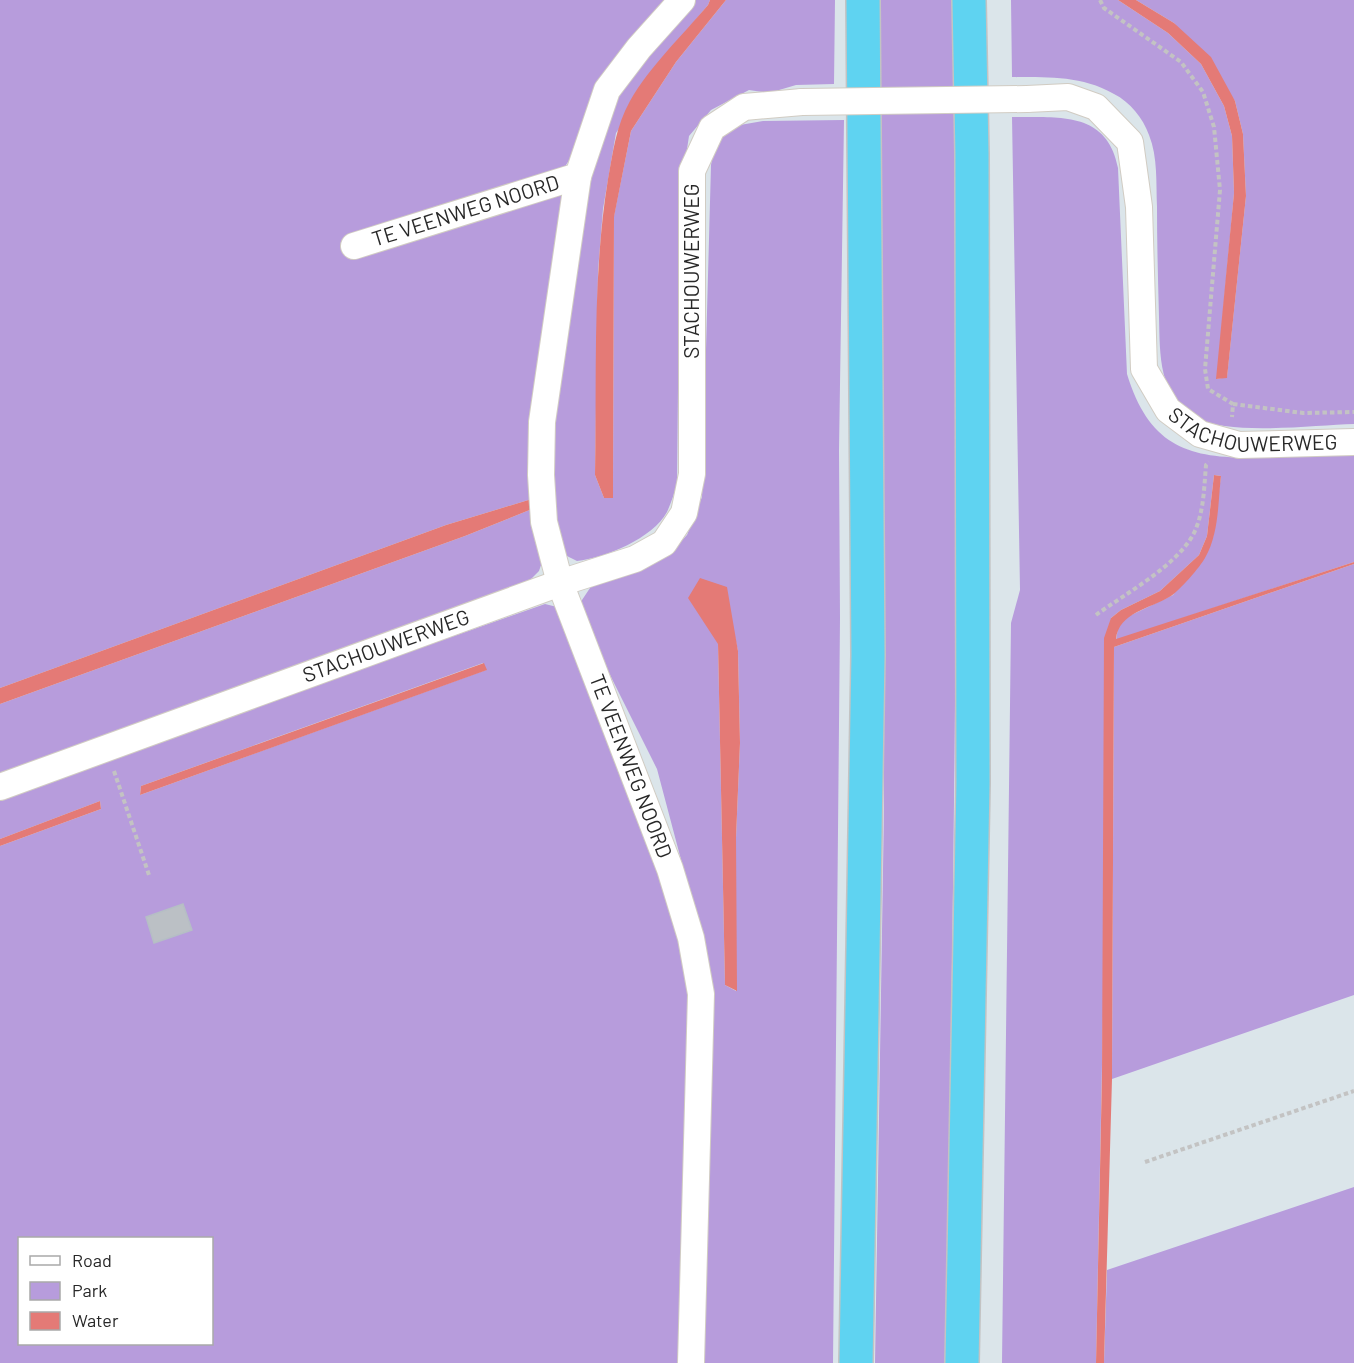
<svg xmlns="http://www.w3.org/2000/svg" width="1354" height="1363" font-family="Barlow,sans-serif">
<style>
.green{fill:#b79cdc;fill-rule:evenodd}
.water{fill:#e47a76}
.building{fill:#bbc0c5;stroke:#b5bec5;stroke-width:1.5}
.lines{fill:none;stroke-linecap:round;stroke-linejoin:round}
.street-casing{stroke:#d1ccc3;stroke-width:28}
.highway-casing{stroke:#c3c3c3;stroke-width:36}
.path{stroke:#c3c3c3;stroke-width:4;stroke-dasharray:4.5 3;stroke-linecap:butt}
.street{stroke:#fff;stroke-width:26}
.highway{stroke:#5fd3f1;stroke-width:33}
.street-bridge-casing{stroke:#d1ccc3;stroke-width:28;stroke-linecap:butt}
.street-bridge{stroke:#fff;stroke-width:26}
.labels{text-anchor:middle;stroke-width:4.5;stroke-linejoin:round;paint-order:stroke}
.street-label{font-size:21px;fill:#282828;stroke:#fff}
</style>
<rect width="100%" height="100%" fill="#dbe5ea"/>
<path class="green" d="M0,0H674L566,165L535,498L446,525L0,688Z
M692,0H710L708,5L682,36L616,133L603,209L598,271L595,475L604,498H613L614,216L631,131L676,62L726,0H835L834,84L796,85L769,93L749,90L711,110L689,136L680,195L677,485C674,494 671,503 667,512C653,538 605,558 577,561L563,554L553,524L551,439L592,163L615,99Z
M879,0H954C961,454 953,909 946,1363H875L884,807Z
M1011,0H1118L1168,33L1201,64L1224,106L1232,136L1234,193L1217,379L1227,377L1246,196L1243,134L1235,101L1174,23L1136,0H1354V424C1314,425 1230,436 1196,418C1158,397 1160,354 1159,317C1158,280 1157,244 1157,207C1156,184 1158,157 1149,135C1143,118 1130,102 1114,94C1080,75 1050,78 1012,77Z
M1012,117C1057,118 1107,110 1118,168L1127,374C1151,453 1196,460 1271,457C1298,456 1326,455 1354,454V562L1116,640L1118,628L1125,618L1173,595L1213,537L1221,476L1214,475L1207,536L1199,555L1160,591L1121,610L1111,618L1096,1363H1002L1011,623L1020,590Z
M844,120L839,451L840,618L833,1363H698L693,905L657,769L591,637L580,603L592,585L666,557L687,535L702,497L711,165L714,148L724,136L740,125L763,121ZM733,628L738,651L740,743L736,838V991L725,985L718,644Z
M537,507L543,559L539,571L528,582L0,777V704L465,536Z
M1354,564V995L1112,1079L1114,647Z
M545,604L557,607L652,838L689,960L685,1363H0V846L101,809L100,801L0,839V796ZM483,663L486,670L140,795L141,786ZM20,1238H212V1344H20Z
M1354,1187V1363H1104L1107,1270Z"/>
<path class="water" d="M710,0H726L676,62L631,131L614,217L613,498H604L595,475C597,377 592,277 608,179C613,152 616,126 630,101C650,66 682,36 708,5Z
M1118,0H1136L1174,23L1211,57L1235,101L1243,134L1246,196L1227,378L1216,379L1234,193L1232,136L1224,106L1201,64L1168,33Z
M1214,475L1221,476C1218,502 1219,534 1205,558C1200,567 1180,590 1171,596C1150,609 1119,612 1116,639L1354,562V564L1114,647L1112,1079L1104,1363H1096L1102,1073L1104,638L1111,618L1121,610L1160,591L1199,555L1207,536Z
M535,498L537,507L465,536L0,704V688L446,525Z
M700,578L727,587L738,651L740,743L736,838L737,991L725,985L718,644L688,598Z
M484,663L487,670L140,795L141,786Z
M100,801L101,809L0,846V839Z"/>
<path class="building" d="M183,904L192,930L154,943L146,917Z"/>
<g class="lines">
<g class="street-casing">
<g id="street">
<path id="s1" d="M1027,99L1068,97L1096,107L1130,142L1139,207L1144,369L1168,410L1200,434L1239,445L1354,442"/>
<path id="s2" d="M578,176L542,422L541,475L544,522L560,583L670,869L691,938L701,994L691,1363"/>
<path id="s3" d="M354,246L578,176L607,90L639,48L682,0"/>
<path id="s4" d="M0,787L560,583L635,559L664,543L684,513L692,474V171L712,128L744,107L802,102"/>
</g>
</g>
<g class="highway-casing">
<path id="highway" d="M856,1363L868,655L863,0
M962,1363L973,783L972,154L969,0"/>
</g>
<path class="path" d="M1100,0L1104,8L1181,62L1203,92L1214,127L1220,190L1205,369L1208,389L1233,404L1232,417
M1233,404L1303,413L1354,412
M1096,615C1126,593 1177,566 1194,533C1204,512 1204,488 1206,465L1209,462
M114,771L149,875
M1145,1162L1354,1091"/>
<use href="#street" class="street"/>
<use href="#highway" class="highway"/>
<g class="street-bridge-casing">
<path id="street-bridge" d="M802,102L1027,99"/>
</g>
<use href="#street-bridge" class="street-bridge"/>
</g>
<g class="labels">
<g class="street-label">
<text dy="7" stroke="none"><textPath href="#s3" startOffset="117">TE VEENWEG NOORD</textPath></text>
<text transform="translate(692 271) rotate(-90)" y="7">STACHOUWERWEG</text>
<text dy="7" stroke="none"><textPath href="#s1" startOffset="486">STACHOUWERWEG</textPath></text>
<text dy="7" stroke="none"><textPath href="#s4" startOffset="411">STACHOUWERWEG</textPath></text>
<text dy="7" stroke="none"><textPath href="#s2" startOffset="608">TE VEENWEG NOORD</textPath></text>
</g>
</g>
<rect x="18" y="1237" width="195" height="108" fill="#ffffff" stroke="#a9a9a9" stroke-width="1.5"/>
<rect x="30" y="1256" width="30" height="9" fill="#ffffff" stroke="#a9a9a9" stroke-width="1.5"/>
<text x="72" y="1267" font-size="18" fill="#282828">Road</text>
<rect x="30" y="1282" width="30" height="18" fill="#b79cdc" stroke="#a9a9a9" stroke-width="1.5"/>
<text x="72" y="1297" font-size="18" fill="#282828">Park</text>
<rect x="30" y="1312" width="30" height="18" fill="#e47a76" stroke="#a9a9a9" stroke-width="1.5"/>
<text x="72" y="1327" font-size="18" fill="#282828">Water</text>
</svg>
